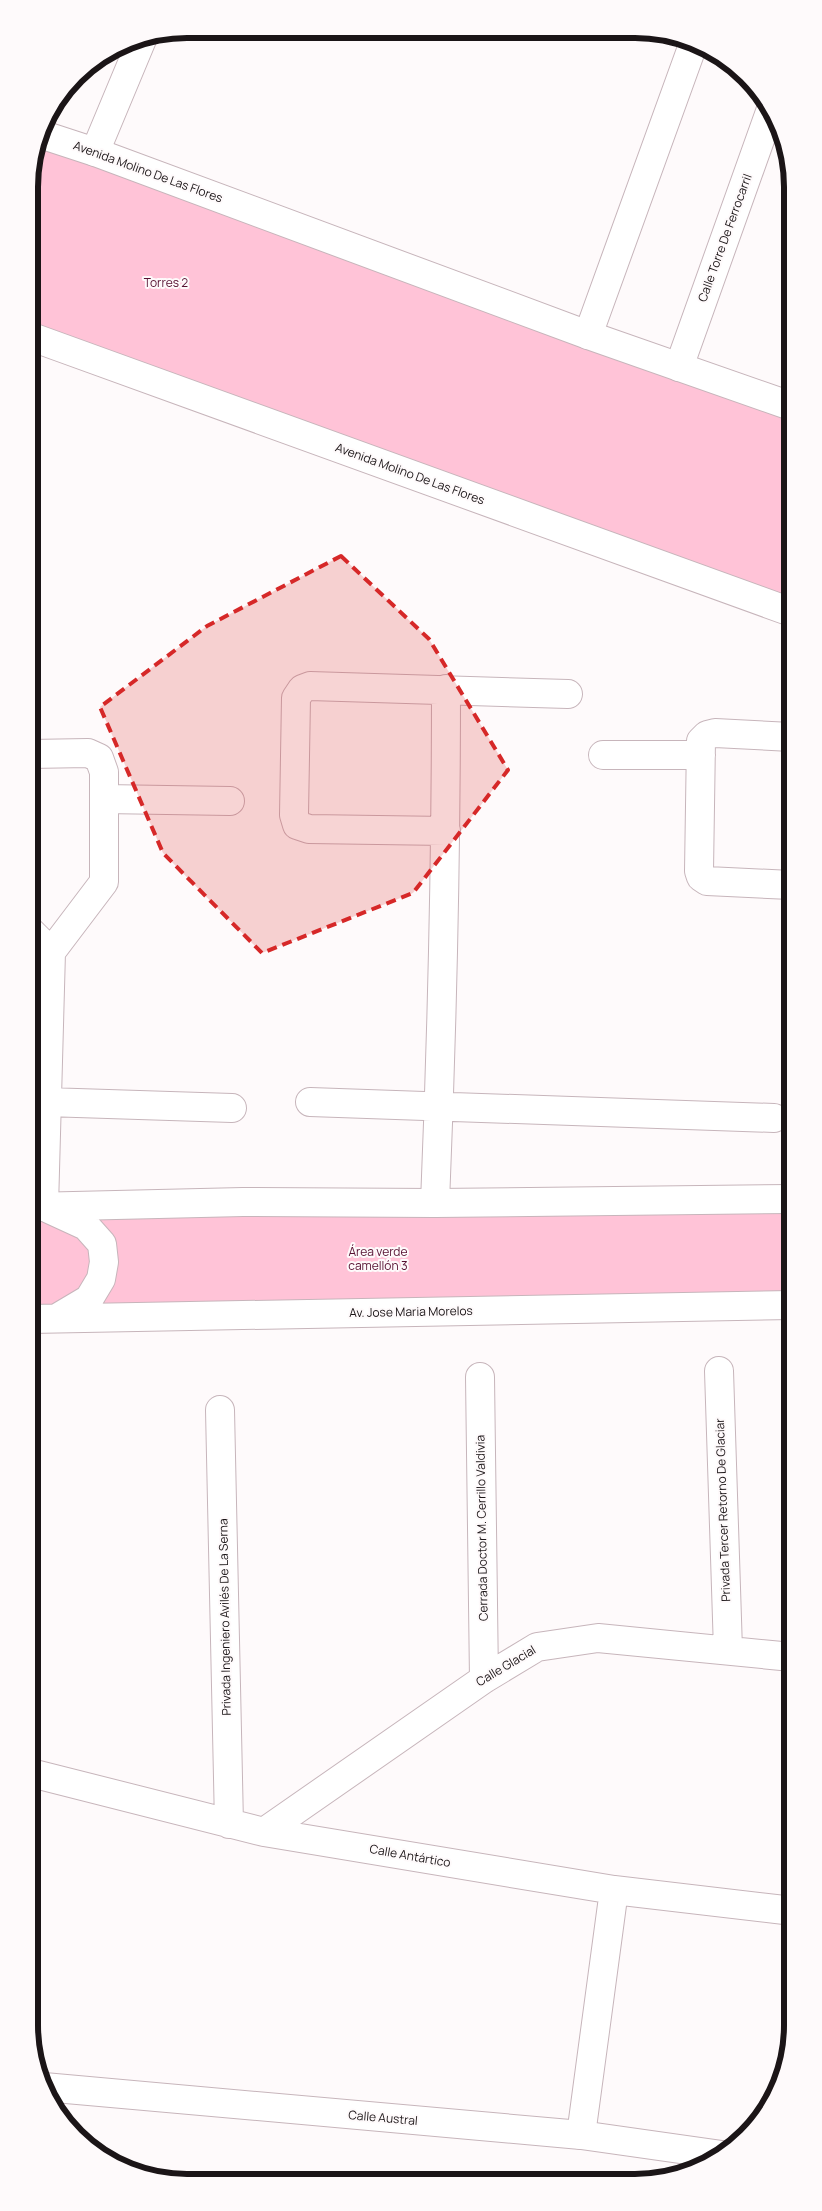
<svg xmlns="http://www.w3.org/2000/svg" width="822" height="2211" font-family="Manrope,sans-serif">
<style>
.green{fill:#ffc3d7}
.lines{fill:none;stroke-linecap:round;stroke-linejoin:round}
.street-casing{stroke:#c7b5bb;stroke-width:30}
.secondary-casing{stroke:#c7b5bb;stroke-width:30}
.street{stroke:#fff;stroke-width:28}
.secondary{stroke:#fff;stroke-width:28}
.marked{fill:#d62828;fill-opacity:0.2;stroke:#d62828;stroke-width:4;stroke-dasharray:10 6;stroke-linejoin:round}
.labels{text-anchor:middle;stroke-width:4;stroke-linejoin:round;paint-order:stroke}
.street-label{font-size:12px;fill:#1b1517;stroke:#fefafb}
.park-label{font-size:12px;fill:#571132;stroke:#fefafb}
.rim{fill:none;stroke:#1b1517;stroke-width:6}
</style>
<rect width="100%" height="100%" fill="#fefafb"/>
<path class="green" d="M38,143L791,410V600L29,333V176Z
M792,1204V1300L87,1306L99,1295L84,1218Z
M31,1212L101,1244L80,1304L31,1310Z"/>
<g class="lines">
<g class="street-casing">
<path id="street" d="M95,152L143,37
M588,335L694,42
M679,367L771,109
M791,737L715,733L707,735L701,741L699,871L701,877L707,881L791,885
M30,754L88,753L99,758L104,772V882L51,952L44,1207
M603,755H701
M104,799L230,801
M446,831L309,829L297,825L294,815L296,698L302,689L310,686L568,694
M30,931L51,952
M310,1102L774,1118
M30,1105L46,1102L232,1108
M435,1203C442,1032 446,861 446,689
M719,1371L728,1650
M480,1377L484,1679
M220,1410L229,1824
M31,1773L264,1832L614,1890L793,1911
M264,1832L484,1679L537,1647L598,1638L792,1657
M581,2135L614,1890"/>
</g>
<g class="secondary-casing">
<path id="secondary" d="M40,134L95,152L588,335L791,406
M29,336L791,612
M31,1207L243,1202L435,1203L792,1199
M49,1209L86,1226L102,1244L104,1262L101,1279L89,1299L57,1318
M31,1319L792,1305
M44,2087L581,2135L722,2155"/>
</g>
<use href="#street" class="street"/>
<use href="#secondary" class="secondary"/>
</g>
<path class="marked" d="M341,556L429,639L508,770L413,893L262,953L163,853L100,707L207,626Z"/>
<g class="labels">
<g class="street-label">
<text transform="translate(148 172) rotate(20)" y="4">Avenida Molino De Las Flores</text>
<text transform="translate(725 238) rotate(-70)" y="4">Calle Torre De Ferrocarril</text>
<text transform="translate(410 474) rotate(20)" y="4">Avenida Molino De Las Flores</text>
<text transform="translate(411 1312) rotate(-1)" y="4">Av. Jose Maria Morelos</text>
<text transform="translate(723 1510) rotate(-92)" y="4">Privada Tercer Retorno De Glaciar</text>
<text transform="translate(482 1528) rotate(-91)" y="4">Cerrada Doctor M. Cerrillo Valdivia</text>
<text transform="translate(225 1617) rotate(-91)" y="4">Privada Ingeniero Avilés De La Serna</text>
<text transform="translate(506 1666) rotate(-31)" y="4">Calle Glacial</text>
<text transform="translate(410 1856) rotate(10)" y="4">Calle Antártico</text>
<text transform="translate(383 2118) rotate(5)" y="4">Calle Austral</text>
</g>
<g class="park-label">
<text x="166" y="287">Torres 2</text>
<text x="378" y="1256">Área verde<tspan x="378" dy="14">camellón 3</tspan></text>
</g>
</g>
<path d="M0 0H822V2211H0ZM187 38H635A149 149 0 0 1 784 187V2025A149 149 0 0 1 635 2174H187A149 149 0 0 1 38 2025V187A149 149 0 0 1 187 38Z" fill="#fefafb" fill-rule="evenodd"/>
<path class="rim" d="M187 38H635A149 149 0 0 1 784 187V2025A149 149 0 0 1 635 2174H187A149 149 0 0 1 38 2025V187A149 149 0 0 1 187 38Z"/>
</svg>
